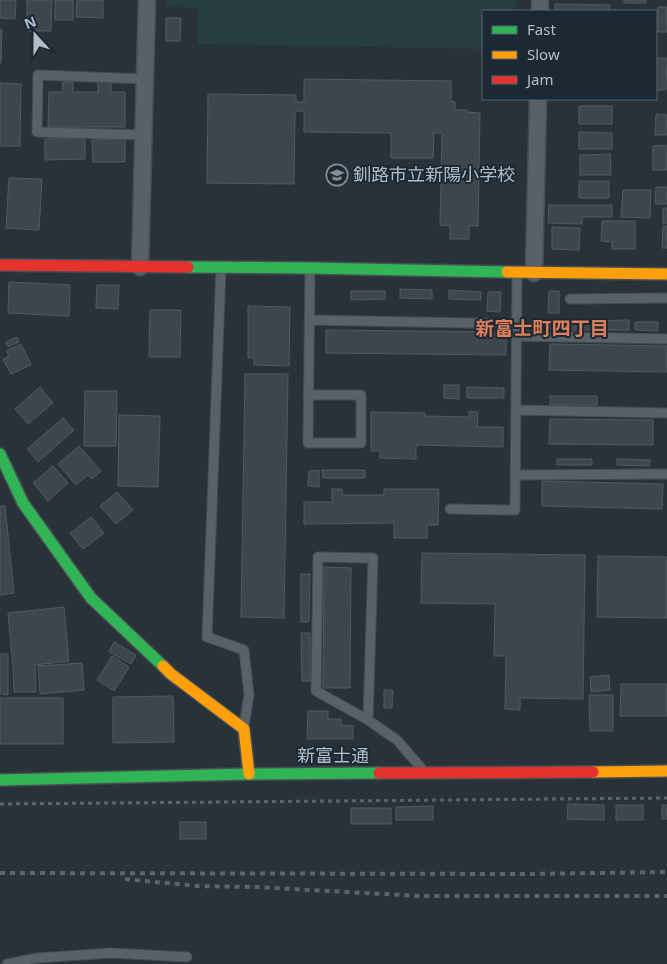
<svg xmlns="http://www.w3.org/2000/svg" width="667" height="964" font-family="'Noto Sans','Noto Sans JP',sans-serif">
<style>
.green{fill:#253f3f}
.building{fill:#3e464c;stroke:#515a60}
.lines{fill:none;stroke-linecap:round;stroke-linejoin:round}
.lane-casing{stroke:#474e53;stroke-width:11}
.street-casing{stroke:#474e53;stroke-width:19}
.fast-casing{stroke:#474e53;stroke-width:14}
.slow-casing{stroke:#474e53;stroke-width:14}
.jam-casing{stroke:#474e53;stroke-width:14}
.path{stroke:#5c646a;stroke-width:3;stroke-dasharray:4 4;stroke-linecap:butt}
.lane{stroke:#596066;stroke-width:9}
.street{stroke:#596066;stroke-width:16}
.fast{stroke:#30b455;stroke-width:11}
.slow{stroke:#ff9f0a;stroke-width:11}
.jam{stroke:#e5322d;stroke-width:11}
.rail{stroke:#5d646a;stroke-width:4;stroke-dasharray:5 5;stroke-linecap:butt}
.labels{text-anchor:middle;stroke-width:4;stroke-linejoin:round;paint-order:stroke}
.poi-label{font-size:18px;fill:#b2bfca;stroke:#1b2934;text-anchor:start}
.street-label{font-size:18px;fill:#b2bfca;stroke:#1b2934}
.neighbourhood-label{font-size:19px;font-weight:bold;fill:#dd7f5a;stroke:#1b2934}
</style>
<rect width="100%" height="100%" fill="#293239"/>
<path class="green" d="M166,0H517L516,11H483V49L198,44V9L166,6Z"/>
<path class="building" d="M0,0H16L15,19L0,18Z
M27,0H52L51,31H27Z
M55,0H73V20H55Z
M77,0H103V18L76,17Z
M624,0H646V3H624Z
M555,4L610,5V11H555Z
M658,7H667V32H658Z
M166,18H181L180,41H166Z
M0,30H2L1,63H0Z
M656,58H667L666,90H656Z
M304,79L451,81V101L455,102V110H467V112L480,113L478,226H469V239H450V226L440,225L442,133H434L433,158H391V133L304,132V111H295L294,184L207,183L208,94L296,95V102H304Z
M63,82H73V92H98V82H111V92H125V127H48L49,92H62Z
M0,83L21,84L20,146H0Z
M579,106H612V124H579Z
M656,114L667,115V135H655Z
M579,132L612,133V149H579Z
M85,138V159L45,160V139Z
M125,139V162H93L92,140Z
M667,145V170H653V146Z
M610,154L611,175H580V155Z
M9,178L42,179L39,230L6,228Z
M579,181H609V198H579Z
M656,187H667V204H655Z
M623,190H651L650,218L621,217Z
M549,205H612V217H582V224L548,223Z
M663,208H667V223L663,224Z
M602,221H635V249H612V242L601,241Z
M663,226H667V248H662Z
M552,227L580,228L579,250L552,249Z
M9,282L70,285L69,316L8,313Z
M97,285H119L118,309L96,308Z
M400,289L432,290V299L400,298Z
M449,290L481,292V300L449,299Z
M351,291H385V299L351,300Z
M549,291H559V313H548Z
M488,292H501L500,312L487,311Z
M248,306L290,307L289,366L254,365V358H248Z
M150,310H181L180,357H149Z
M629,320V330H582V321Z
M550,322H576V330L550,329Z
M635,322H658V331L635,330Z
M326,330L506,332V355L326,353Z
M17,337L19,342L8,347L6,342Z
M21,344L31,365L11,374L3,359L9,356L6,351Z
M550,344L667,346V372L549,370Z
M245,374H288L284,618L241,617Z
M444,385H459V399L444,398Z
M40,387L53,403L28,424L15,409Z
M467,387L504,388V398H467Z
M85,391H117L116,446H84Z
M550,396H597V405H550Z
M469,411L478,412L477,427H503V447L416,445V459L380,458V451H371V412L425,413V416L469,417Z
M119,415L160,416L158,487L118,486Z
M63,418L74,430L38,462L27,449Z
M550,419L653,420V445L549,444Z
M79,446L101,471L92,479L88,475L76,485L58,464Z
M557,459H592V465H557Z
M617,459L650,460V466L617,465Z
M53,466L68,483L48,501L33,483Z
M319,470V487L308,486L309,471Z
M322,470H365V478H323Z
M542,481L663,484L662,509L542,506Z
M332,489H342V495H384V489H439L438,525H427V538H394V523L304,524V502H332Z
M117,492L133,510L116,524L100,506Z
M0,506H5L14,593L0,595Z
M91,517L104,533L83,549L70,533Z
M422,553L585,555L583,699L520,698V710L505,709L506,656H494L495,604L421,603Z
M598,556L667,557V618L597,617Z
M324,567L351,568L350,688H323Z
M301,574H310L309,622H301Z
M64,607L69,661L35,665L36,692H14L13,667L8,613Z
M301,633H310V681H302Z
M114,642L136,655L131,664L109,652Z
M0,654H8V695L0,694Z
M112,656L129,667L114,691L97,680Z
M82,663L84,690L40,694L38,666Z
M609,675L610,690L591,692L590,677Z
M621,684H667V716H620Z
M384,690H393L392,708H384Z
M589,695H613V731H590Z
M173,696L174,742L113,743V697Z
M0,698H63V744H0Z
M308,711H328V719H341V725L353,726V739H307Z
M568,804L604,805V820L567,819Z
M616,805H643V820H616Z
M662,805H667V819H662Z
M433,806V820H396V807Z
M351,808H391V824H351Z
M180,822H206V839H180Z"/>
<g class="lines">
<g class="lane-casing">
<path id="lane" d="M143,135L37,132L38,75L145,79
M221,268L207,637L244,650L249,695L244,726
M570,299L667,298
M309,320L517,324
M517,336L667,339
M308,395H361V443H308L310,268
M516,410L667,413
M515,475L667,474
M450,509L515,510L517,273
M368,720L316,691L318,557L373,558L368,720L397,740L422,769
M7,964L37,958L111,953L187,957"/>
</g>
<g class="street-casing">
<path id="street" d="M540,11V0
M140,267L147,0
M534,273L538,99"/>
</g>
<g class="fast-casing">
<path id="fast" d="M188,267L310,268L507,272
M0,454L23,503L91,598L163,666
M0,780L249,774L379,773"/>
</g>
<g class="slow-casing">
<path id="slow" d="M507,272L667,274
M163,666L171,674L244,729L249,774
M593,772L667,771"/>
</g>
<g class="jam-casing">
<path id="jam" d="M0,265L188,267
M379,773L593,772"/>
</g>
<path class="path" d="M0,804L667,798"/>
<use href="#lane" class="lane"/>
<use href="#street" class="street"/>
<use href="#fast" class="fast"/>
<use href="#slow" class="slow"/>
<use href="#jam" class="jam"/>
<path class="rail" d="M0,873L527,874L667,872
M125,879L197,886L256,887L420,896H667"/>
</g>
<defs>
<g id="school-ring" transform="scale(1.125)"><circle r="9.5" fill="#1b2934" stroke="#828e97" stroke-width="1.5"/><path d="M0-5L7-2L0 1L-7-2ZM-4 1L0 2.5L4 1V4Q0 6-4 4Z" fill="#828e97"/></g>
</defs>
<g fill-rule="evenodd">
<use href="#school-ring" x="337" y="175"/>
</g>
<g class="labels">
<g class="poi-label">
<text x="353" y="181">釧路市立新陽小学校</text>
</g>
<g class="street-label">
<text x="333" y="762">新富士通</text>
</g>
<g class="neighbourhood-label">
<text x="542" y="335">新富士町四丁目</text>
</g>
</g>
<rect x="482" y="10" width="175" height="90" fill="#1b2934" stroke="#576570"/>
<rect x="492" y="26" width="25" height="8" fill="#30b455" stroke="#576570"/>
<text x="527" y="35" font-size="15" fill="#b2bfca">Fast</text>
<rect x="492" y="51" width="25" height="8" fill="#ff9f0a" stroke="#576570"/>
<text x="527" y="60" font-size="15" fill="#b2bfca">Slow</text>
<rect x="492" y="76" width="25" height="8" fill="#e5322d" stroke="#576570"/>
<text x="527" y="85" font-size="15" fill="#b2bfca">Jam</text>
<g transform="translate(35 35) rotate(339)" stroke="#1b2934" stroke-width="4" paint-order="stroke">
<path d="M0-4L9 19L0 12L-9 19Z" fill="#b2bfca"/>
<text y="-8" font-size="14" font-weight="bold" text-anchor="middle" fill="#b2bfca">N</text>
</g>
</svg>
